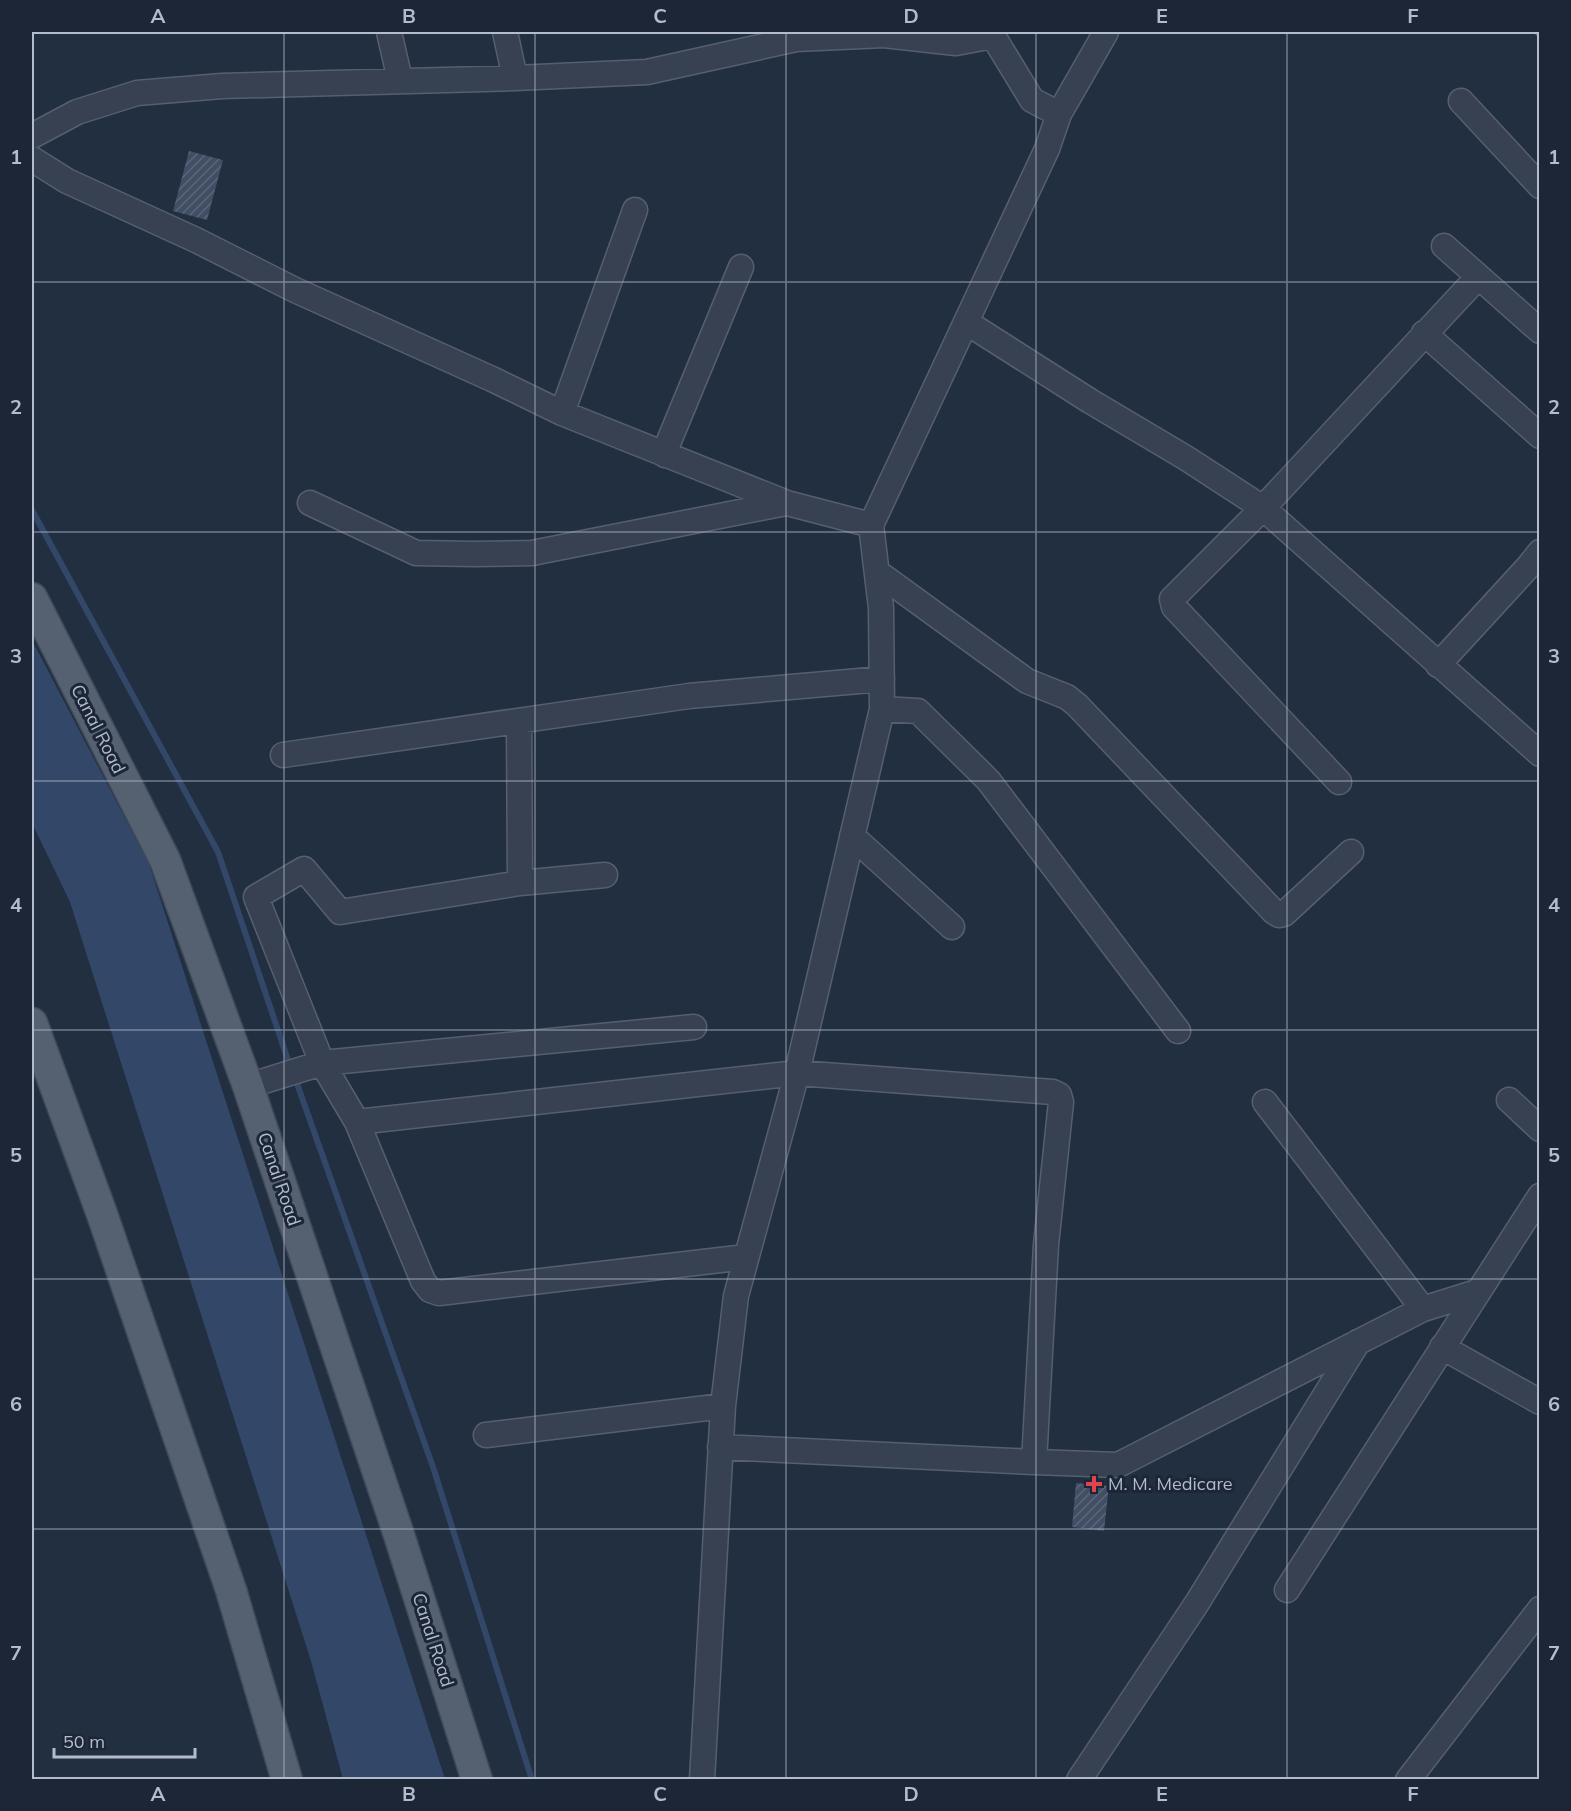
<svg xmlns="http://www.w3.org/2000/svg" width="1571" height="1811" font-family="Mulish,sans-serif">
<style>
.water{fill:#334768}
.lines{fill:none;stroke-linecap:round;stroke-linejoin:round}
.stream{stroke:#334768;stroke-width:6}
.building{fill:url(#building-hatch)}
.minor-casing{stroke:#555f6f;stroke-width:27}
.major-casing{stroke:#404a5a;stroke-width:33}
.minor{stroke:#374151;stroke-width:24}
.major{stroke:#556071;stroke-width:30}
.rail{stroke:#586578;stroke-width:4.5;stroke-dasharray:6 6;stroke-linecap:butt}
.grid{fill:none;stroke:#b3bccc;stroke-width:1.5;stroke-opacity:0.55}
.health-dot{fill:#e0444e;stroke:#1c2636;stroke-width:2}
.labels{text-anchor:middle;stroke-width:6;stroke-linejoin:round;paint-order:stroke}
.street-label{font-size:18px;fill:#b3bccc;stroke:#1c2636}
.poi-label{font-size:18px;fill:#b3bccc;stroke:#1c2636;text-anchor:start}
.neatline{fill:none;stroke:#b3bccc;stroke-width:2}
.grid-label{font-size:20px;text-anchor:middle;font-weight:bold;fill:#b3bccc}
</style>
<defs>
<pattern id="building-hatch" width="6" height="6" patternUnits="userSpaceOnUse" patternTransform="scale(1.5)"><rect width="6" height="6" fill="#414e64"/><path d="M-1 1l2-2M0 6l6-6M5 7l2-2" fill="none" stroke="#5a6679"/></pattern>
</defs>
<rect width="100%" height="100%" fill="#222f41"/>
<path class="water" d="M32,640L149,864L445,1779H343L311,1661L70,902L32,823Z"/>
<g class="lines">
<path class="stream" d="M32,510L218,852L291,1069
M295,1078L433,1467L532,1780"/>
</g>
<path class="building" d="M189,151L223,160L207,220L173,211Z
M1076,1483L1109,1486L1104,1531L1072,1527Z"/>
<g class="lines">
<g class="minor-casing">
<path id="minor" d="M389,32L400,80
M505,32L515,78
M1461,101L1540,186
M32,136L77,112L137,93L222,86L515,78L647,72L796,39L884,35L956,43L993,36L1032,100L1059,114
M32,159L67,181L196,240L295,290L492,379L562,413L787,503L871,525
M1444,246L1540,331
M966,322L1090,401L1186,458L1263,508L1540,754
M1424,333L1540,436
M562,413L635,210
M665,455L669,441L741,267
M310,503L416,553L474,554L532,553L786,503
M877,572L1027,681L1067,697L1077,705L1274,912L1279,915L1284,914L1351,852
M1438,665L1528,567L1540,552
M882,709L918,711L988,780L1178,1031
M519,721L520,883
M283,755L689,696L882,679
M1339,782L1174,607L1172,599L1263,508L1478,277
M852,836L952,927
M248,1086L322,1063L256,897L304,869L340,912L520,883L605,875
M1509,1100L1540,1129
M1265,1102L1423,1309
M357,1122L322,1063L694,1027
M746,1257L439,1293L430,1290L423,1281L357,1122L797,1073L1053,1092L1059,1095L1061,1102L1046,1245L1034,1462L1118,1465L1423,1309L1477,1292
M1442,1347L1540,1402
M486,1435L723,1406
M720,1447L1034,1462
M1287,1590L1540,1196
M702,1780L723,1406L736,1296L797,1073L882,709L881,608L871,525L1047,149L1059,114L1106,32
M1079,1780L1197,1603L1358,1342
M1408,1780L1540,1609"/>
</g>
<g class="major-casing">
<path id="major" d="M32,598L165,860L248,1086L400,1538L477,1780
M32,1023L102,1214L231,1590L287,1780"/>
</g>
<use href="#minor" class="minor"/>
<use href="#major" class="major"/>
<path class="rail" d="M1536,32L1540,36"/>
</g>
<path class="grid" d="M284,32V1780M535,32V1780M786,32V1780M1036,32V1780M1287,32V1780M32,282H1540M32,532H1540M32,781H1540M32,1030H1540M32,1279H1540M32,1529H1540"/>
<path class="health-dot" d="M1091 1475h6v6h6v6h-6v6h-6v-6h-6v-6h6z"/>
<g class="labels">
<g class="street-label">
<text transform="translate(98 729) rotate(63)" y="6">Canal Road</text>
<text transform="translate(279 1179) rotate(71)" y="6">Canal Road</text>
<text transform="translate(433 1640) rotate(72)" y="6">Canal Road</text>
</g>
<g class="poi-label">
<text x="1108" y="1490">M. M. Medicare</text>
</g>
</g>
<rect width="1571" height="1811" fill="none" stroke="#1c2636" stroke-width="66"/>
<path d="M54 1748v9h141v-9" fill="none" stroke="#b3bccc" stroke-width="3"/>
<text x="63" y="1748" font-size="18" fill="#b3bccc" stroke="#1c2636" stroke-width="4.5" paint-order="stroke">50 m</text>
<rect x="33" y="33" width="1505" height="1745" class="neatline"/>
<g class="grid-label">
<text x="158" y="23">A</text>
<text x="409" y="23">B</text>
<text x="660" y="23">C</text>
<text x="911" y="23">D</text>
<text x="1162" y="23">E</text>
<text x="1413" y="23">F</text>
<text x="16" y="164">1</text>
<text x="1554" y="164">1</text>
<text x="16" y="414">2</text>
<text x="1554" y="414">2</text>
<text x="16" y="663">3</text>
<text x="1554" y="663">3</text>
<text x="16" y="912">4</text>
<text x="1554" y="912">4</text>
<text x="16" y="1162">5</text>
<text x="1554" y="1162">5</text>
<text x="16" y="1411">6</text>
<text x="1554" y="1411">6</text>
<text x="16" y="1660">7</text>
<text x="1554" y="1660">7</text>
<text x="158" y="1801">A</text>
<text x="409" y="1801">B</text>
<text x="660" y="1801">C</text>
<text x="911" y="1801">D</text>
<text x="1162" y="1801">E</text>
<text x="1413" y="1801">F</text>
</g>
</svg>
